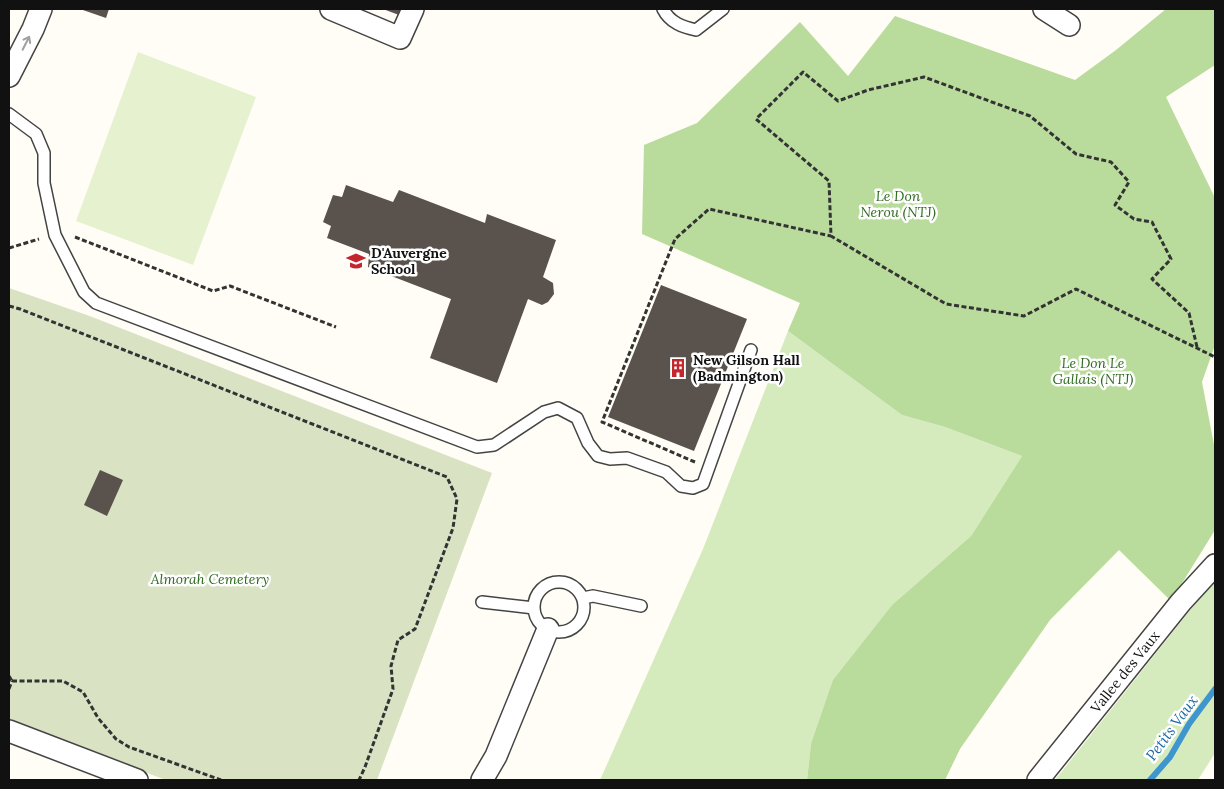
<svg xmlns="http://www.w3.org/2000/svg" width="1224" height="789" font-family="Lora,serif">
<style>
.green{fill:#d5ebbd}
.forest{fill:#b9dc9c}
.cemetery{fill:#d9e3c4}
.pitch{fill:#e6f2cf}
.lines{fill:none;stroke-linecap:round;stroke-linejoin:round}
.stream{stroke:#3f96cf;stroke-width:6}
.building{fill:#5a524d}
.service-casing{stroke:#444;stroke-width:14}
.minor-casing{stroke:#444;stroke-width:24}
.path{stroke:#333;stroke-width:3;stroke-dasharray:5 2.5;stroke-linecap:butt}
.service{stroke:#fff;stroke-width:11}
.minor{stroke:#fff;stroke-width:21}
.oneway{stroke:#a0a0a0}
.labels{text-anchor:middle;stroke-width:5;stroke-linejoin:round;paint-order:stroke}
.park-label{font-size:14px;font-style:italic;fill:#2f6b1f;stroke:#fff}
.poi-label{font-size:14px;font-weight:bold;fill:#111;stroke:#fff;text-anchor:start}
.street-label{font-size:14px;fill:#111;stroke:#fff}
.water-label{font-size:15px;font-style:italic;fill:#1768a6;stroke:#fff}
</style>
<rect width="100%" height="100%" fill="#fffdf5"/>
<path class="green" d="M788,331L902,415L945,427L1022,456L971,536L893,604L811,744L807,780H600L703,549Z
M1215,579V753L1198,780H1055Z"/>
<path class="forest" d="M1166,9H1215V65L1166,97L1215,198V345L1202,382L1215,450V530L1171,601L1119,550L1050,620L960,749L945,780H807L811,744L833,680L893,604L971,536L1022,456L945,427L902,415L788,331L800,303L642,234L644,145L697,123L800,22L848,76L895,16L1075,80L1116,50Z"/>
<path class="cemetery" d="M9,288L87,315L492,473L377,780H166L9,722Z"/>
<path class="pitch" d="M138,52L256,97L193,265L76,221Z"/>
<g class="lines">
<path class="stream" d="M1150,780L1170,757L1189,724L1215,689"/>
</g>
<path class="building" d="M80,9H109L106,18Z
M383,9H401L399,15Z
M346,185L393,202L399,190L485,223L487,214L556,240L543,277L553,283L554,294L548,302L542,305L528,299L497,383L430,358L451,299L368,267L369,254L327,238L331,226L323,222L333,195L342,197Z
M661,285L747,319L694,451L608,417Z
M100,470L123,480L107,516L84,505Z"/>
<g class="lines">
<g class="service-casing">
<path id="service" d="M663,9C670,23 683,27 696,30L723,9
M9,114L36,134L44,153V183L55,235L84,292L96,303L477,447L494,445L544,412L558,408L577,418L588,443L598,456L610,459L627,458L666,472L681,486L693,488L703,484L751,350
M534 607a25 25 0 1 1 50 0a25 25 0 1 1-50 0Z
M583,598L593,596L641,606
M482,602L534,608"/>
</g>
<g class="minor-casing">
<g id="minor">
<path d="M331,9L400,38L413,9"/>
<path d="M1044,9L1069,25"/>
<path d="M9,76L33,29L41,9"/>
<path d="M9,731L137,780"/>
<path d="M482,780L496,756L548,629"/>
<path id="s1" d="M1038,780L1181,602L1215,565"/>
</g>
</g>
<path class="path" d="M75,237L213,291L230,286L336,327
M9,248L39,239
M9,306L20,309L447,477L457,499L453,528L415,629L398,640L391,666L393,689L365,767L359,780
M1197,347L1189,313L1152,279L1171,259L1152,222L1134,219L1115,205L1129,182L1111,162L1076,154L1030,116L924,77L868,90L838,101L803,72L756,119L829,181L831,236L946,304L1024,316L1076,289L1215,357
M695,462L602,422L675,239L709,209L831,236
M9,676L12,681
M12,681H63L83,692L98,718L116,739L129,747L221,780
M9,689L12,681"/>
<use href="#service" class="service"/>
<use href="#minor" class="minor"/>
</g>
<defs><path id="oneway-shaft" d="M-6 0H5M1.5-3L5.5 0L1.5 3" fill="none" stroke-width="1.6" stroke-linecap="round" stroke-linejoin="round" transform="scale(1.25)"/></defs>
<use class="oneway" href="#oneway-shaft" transform="translate(26 43) rotate(-63)"/>
<defs>
<g id="school-bare" transform="scale(1.5)"><path d="M0-5L7-2L0 1L-7-2ZM-4 1L0 2.5L4 1V4Q0 6-4 4Z" fill="#c4262e" stroke="#fff" stroke-width="2.5" paint-order="stroke"/></g>
<g id="building-bare" transform="scale(1.5)"><path d="M-4-6H4V6H1V3H-1V6H-4ZM-2.5-4.3h1.7v1.8h-1.7ZM.8-4.3h1.7v1.8H.8ZM-2.5-1h1.7V.8h-1.7ZM.8-1h1.7V.8H.8Z" fill="#c4262e" stroke="#fff" stroke-width="2.5" paint-order="stroke"/></g>
</defs>
<g fill-rule="evenodd">
<use href="#school-bare" x="356" y="261"/>
<use href="#building-bare" x="678" y="368"/>
</g>
<g class="labels">
<g class="park-label">
<text x="898" y="201">Le Don<tspan x="898" dy="16">Nerou (NTJ)</tspan></text>
<text x="1093" y="368">Le Don Le<tspan x="1093" dy="16">Gallais (NTJ)</tspan></text>
<text x="210" y="584">Almorah Cemetery</text>
</g>
<g class="poi-label">
<text x="371" y="258">D'Auvergne<tspan x="371" dy="16">School</tspan></text>
<text x="693" y="365">New Gilson Hall<tspan x="693" dy="16">(Badmington)</tspan></text>
</g>
<g class="street-label">
<text dy="5" stroke="none"><textPath href="#s1" startOffset="139">Vallee des Vaux</textPath></text>
</g>
<g class="water-label">
<text transform="translate(1172 728) rotate(-54)" y="5">Petits Vaux</text>
</g>
</g>
<rect width="1224" height="789" fill="none" stroke="#111111" stroke-width="20"/>
</svg>
